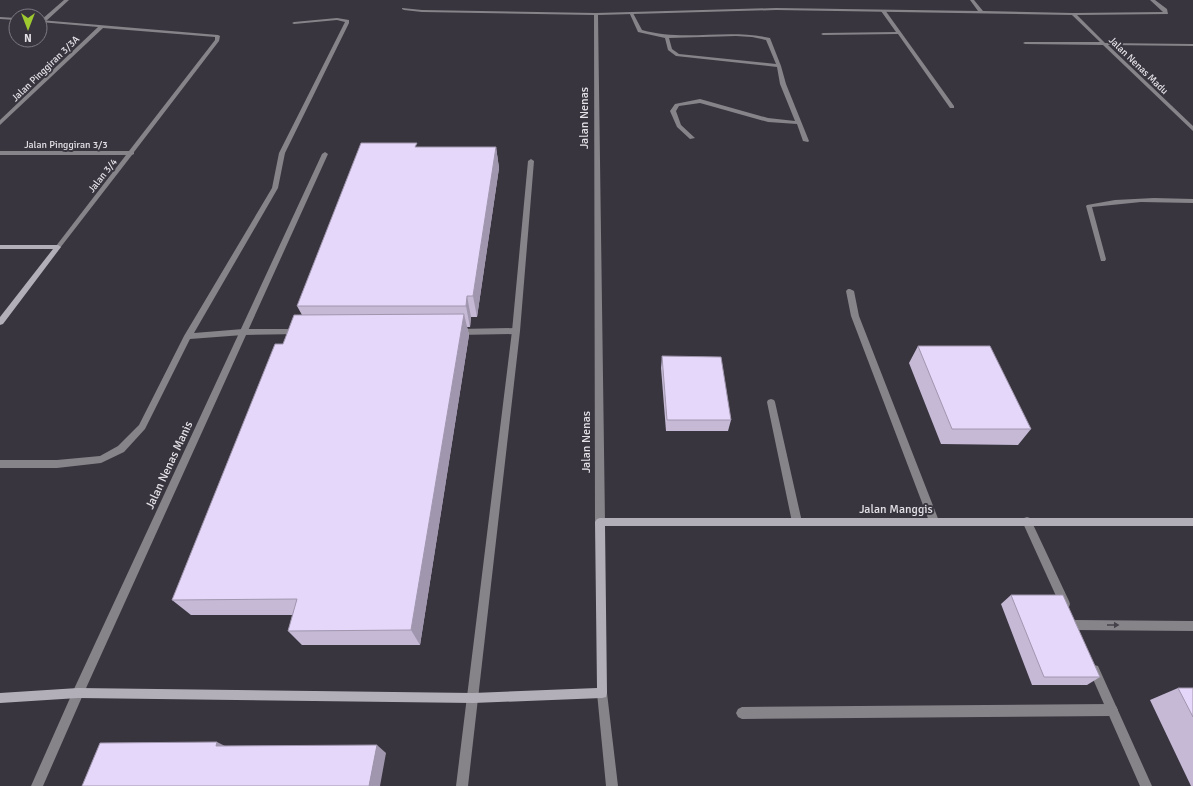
<svg xmlns="http://www.w3.org/2000/svg" width="1193" height="786" font-family="Signika,sans-serif">
<style>
.lines{fill:none;stroke-linecap:round;stroke-linejoin:round}
.lane{fill:#868489;fill-rule:evenodd}
.street{fill:#868489;fill-rule:evenodd}
.secondary{fill:#b3afb8;fill-rule:evenodd}
.wall{fill:#c5b9d6}
.shaded-wall{fill:#a096ae}
.building{fill:#e5d7f9;stroke:#a096ae}
.oneway{fill:#45414a}
.labels{text-anchor:middle;stroke-width:4;stroke-linejoin:round;paint-order:stroke}
.far-street-label{font-size:10px;fill:#e4e1e7;stroke:#39353f}
.street-label{font-size:12px;fill:#e4e1e7;stroke:#39353f}
</style>
<rect width="100%" height="100%" fill="#39353f"/>
<g class="lines">
<path class="lane" d="M64,0H69L45,22H41V20Z
M881,10H885L954,106V108H950L898,34L823,35L821,34L823,33L896,32L881,11Z
M629,12L633,13L642,30C685,42 726,28 770,38L781,66L786,84L809,141L808,142L803,141L797,124L768,122L700,103L679,106L676,111L681,125L695,138L690,139L677,127L670,111L675,104L700,99L768,118L795,121L780,84L777,67L676,56L668,50L665,38L638,32ZM736,36L752,37L766,40L776,64L679,54L672,49L669,38Z
M337,18L349,20V23L285,153L278,188L194,333L243,329H297L301,332L300,334L243,335L190,339L145,429L124,452L101,463L57,468H0V460H57L100,456L118,446L139,425L184,336L272,188L279,153L345,22L337,20L294,24L292,23L294,22Z
M516,328L520,331L516,334L458,335L454,332L458,329Z
M771,399L774,400L775,402L802,522L800,525L797,526L794,525L792,522L767,402L768,400Z
M1112,704L1116,706L1118,710L1116,714L1112,716L742,719L738,717L736,713L738,709L742,707Z"/>
<path class="street" d="M970,0H974L983,11L1073,13L1163,12L1150,0H1155L1167,9L1168,14L1077,15L1105,43L1193,44V46L1108,45L1193,126V131L1103,45L1025,44L1023,43L1025,42H1100L1072,15L776,10L598,15L605,522L603,525L600,526L597,525L595,522L594,15L422,12L404,10L402,9V8L422,10L596,13L776,8L978,11Z
M0,17L16,18V20L0,19Z
M40,20L218,35L220,36L219,41L134,152V154L132,155L60,248L58,249L55,247L56,246L126,155H0V151H129L215,40V37L103,28L0,125V120L98,27L40,22Z
M325,152L328,154L82,697L43,786H31L74,689L322,154Z
M531,159L534,161L520,331L468,786H456L512,331L528,161Z
M1154,198L1193,199V203L1141,202L1092,207L1106,259L1105,261H1101L1086,206L1087,205L1115,200Z
M848,289H850L854,291L859,316L939,521L937,524L934,525L931,524L929,521L851,316L846,291Z
M1027,517L1030,518L1069,601L1070,604L1069,607L1065,609L1061,607L1022,521L1024,518Z
M1074,620L1193,621V631L1074,630L1070,629L1069,625L1070,621Z
M1094,665L1098,666L1152,786H1140L1089,670L1090,666Z
M602,688L606,689L607,693L618,786H606L597,693L598,689Z"/>
<path class="secondary" d="M0,245H58L61,247L3,324L0,325V317L53,249H0Z
M600,518H1193V526H605L607,693L606,697L602,698L473,703L78,698L0,703V693L78,688L473,693L597,688L595,522L597,519Z"/>
</g>
<path class="wall" d="M418,147H496L499,168L477,317H471L470,327H467L469,335L420,645H302L288,631L293,615H191L172,600L283,344L302,315L297,306Z
M918,346L1031,429L1018,445L941,444L909,363Z
M662,356L731,420L728,431H666L661,368Z
M1011,595L1100,677L1087,685H1032L1001,604Z
M1178,688H1193V786H1191L1150,700Z"/>
<path class="shaded-wall" d="M496,147L499,168L477,317L473,296Z
M467,296L471,317L470,327L466,306Z
M464,314L469,335L420,645L411,630Z
M217,742L233,750L216,746Z
M377,745L386,753L380,786H369Z"/>
<path class="building" d="M361,143H417L415,147H496L473,296H467L466,306H297Z
M464,314L411,630L288,631L297,599L172,600L275,344H283L294,315Z
M918,346H990L1031,429H952Z
M662,356L721,357L731,420H667Z
M1011,595H1063L1100,677H1044Z
M1178,688H1193V717Z
M217,742L216,746L377,745L369,786H82L100,743Z"/>
<defs><path id="oneway-solid" d="M-6-.8H1V-3.2L6.5 0L1 3.2V.8H-6Z"/></defs>
<use class="oneway" href="#oneway-solid" transform="translate(1113 625)"/>
<g class="labels">
<g class="far-street-label">
<text transform="translate(1139 65) rotate(44)" y="4">Jalan Nenas Madu</text>
<text transform="translate(45 68) rotate(-44)" y="4">Jalan Pinggiran 3/3A</text>
<text x="66" y="148">Jalan Pinggiran 3/3</text>
<text transform="translate(102 175) rotate(-52)" y="4">Jalan 3/4</text>
</g>
<g class="street-label">
<text transform="translate(584 118) rotate(-90)" y="4">Jalan Nenas</text>
<text transform="translate(586 442) rotate(-90)" y="4">Jalan Nenas</text>
<text transform="translate(169 465) rotate(-65)" y="4">Jalan Nenas Manis</text>
<text x="896" y="513">Jalan Manggis</text>
</g>
</g>
<g transform="translate(28 28) rotate(180)"><circle r="19" fill="#39353f" stroke="#7d7a82"/>
<path d="M0-3L7 15L0 10L-7 15Z" fill="#9eca2f"/>
<text y="-6" font-size="11" font-weight="bold" text-anchor="middle" fill="#e4e1e7">N</text>
</g>
</svg>
